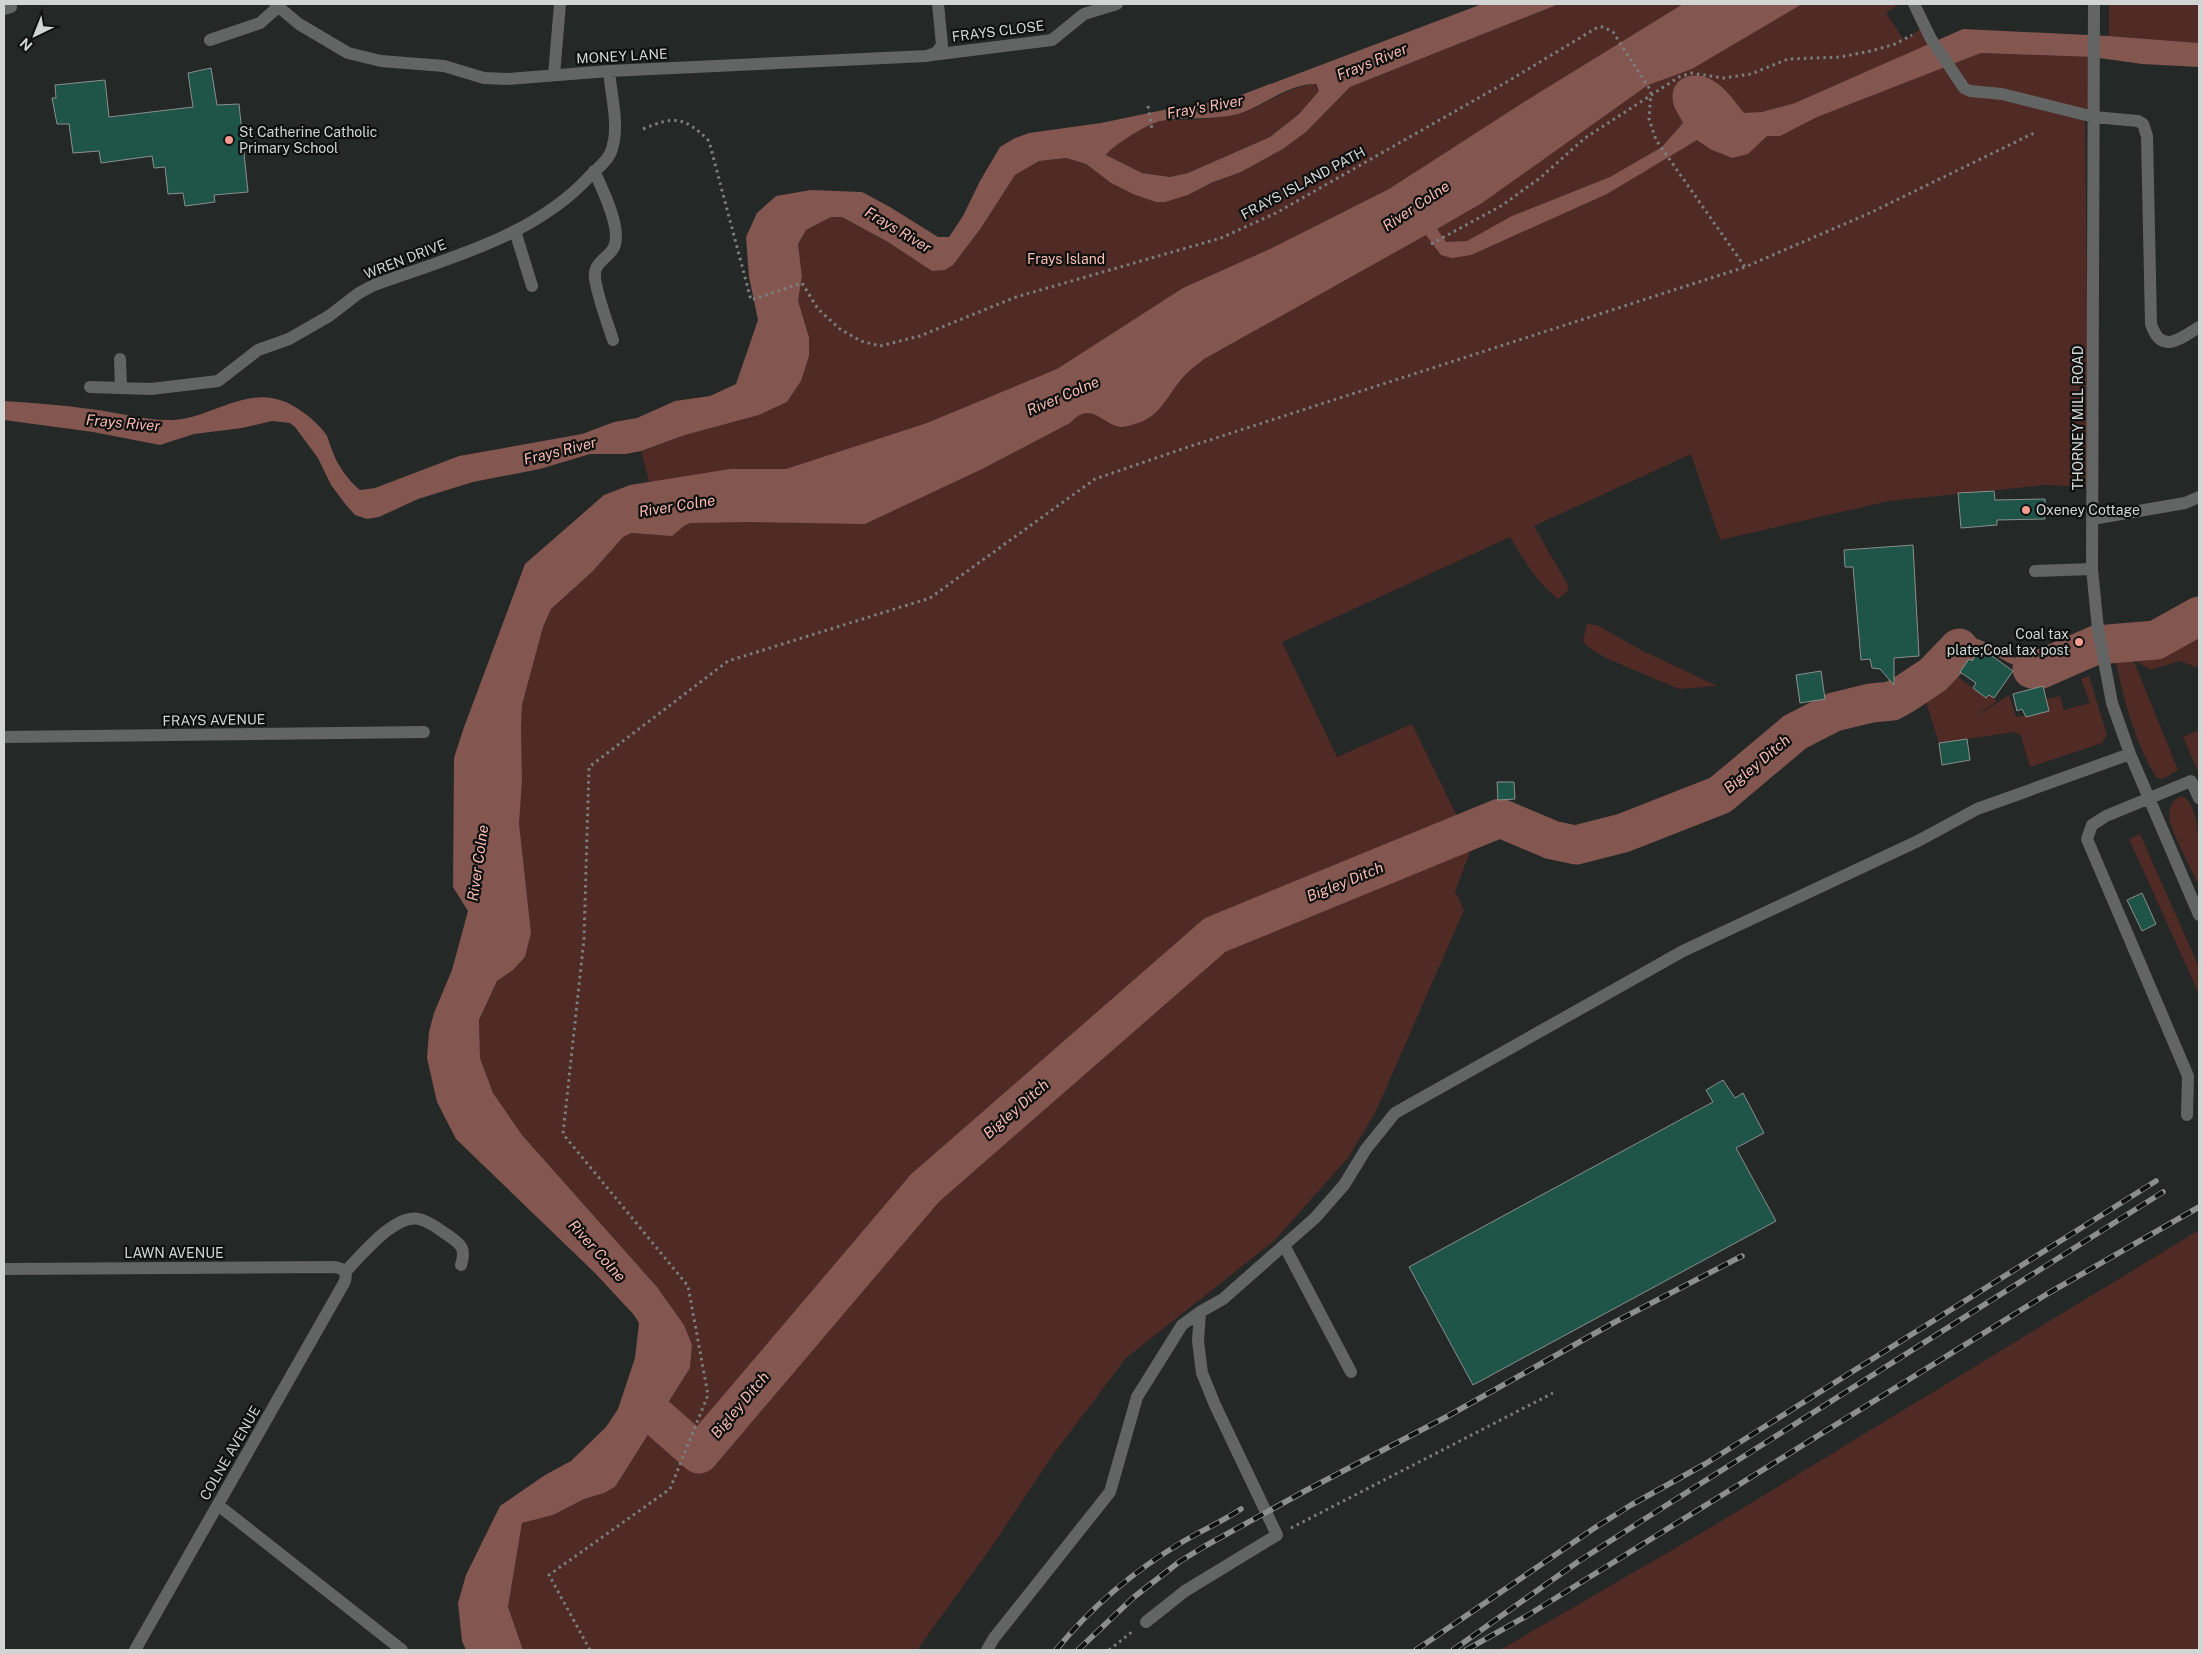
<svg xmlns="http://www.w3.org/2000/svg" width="2203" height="1654" font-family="'Public Sans',sans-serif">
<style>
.green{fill:#502a25}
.water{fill:#83564f;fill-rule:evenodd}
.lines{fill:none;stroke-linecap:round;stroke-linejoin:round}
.river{stroke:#83564f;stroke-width:39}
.building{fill:#1f5549;stroke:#8a8f8d}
.path{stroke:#7c7f7e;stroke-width:3;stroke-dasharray:2.5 4;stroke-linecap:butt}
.minor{stroke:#636564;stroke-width:12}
.rail-casing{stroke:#8c8f8e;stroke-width:5.5}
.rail{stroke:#0f1010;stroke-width:4;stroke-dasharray:11;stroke-linecap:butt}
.poi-dot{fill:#f59d90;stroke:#0f1010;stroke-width:2}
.labels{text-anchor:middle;stroke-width:4.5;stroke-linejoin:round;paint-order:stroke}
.street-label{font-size:14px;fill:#d3d5d5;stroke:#0f1010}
.poi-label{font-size:14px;fill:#d3d5d5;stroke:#0f1010;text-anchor:start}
.park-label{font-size:14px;fill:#fbbeb4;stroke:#0f1010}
.water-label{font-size:15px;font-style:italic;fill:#f8bab1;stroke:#0f1010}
</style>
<rect width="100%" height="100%" fill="#242827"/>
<path class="green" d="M1559,4H1899L1886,13L1904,40L1921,29L1964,90L1971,94L2001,96L2063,111L2002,94L1970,91L1965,87L1949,65L1981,53L2092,57L2093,116L2083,114L2085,115L2089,487L2045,485L1889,501L1720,540L1691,454L1534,526L1569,587L1566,593L1558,599C1536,582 1524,560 1510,537L1282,642L1337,757L1412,724L1472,847L1455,891L1464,910L1376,1111L1348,1158L1274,1241L1126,1358L1052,1456L995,1542L917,1650H523L508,1607L522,1523L553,1515L584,1499L604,1493L615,1487L690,1368L692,1345L684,1325L657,1287L522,1135L493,1093L480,1058L479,1020L497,981L513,970L525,957L531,933L519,823L522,782L521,726L522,705L543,627L551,609L593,571L623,537L631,533L663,535L641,451L685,435L759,415L787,402L801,381L809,356V337L798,301L802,276L798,244L806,230L831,217H842L888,242L932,271L945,270L953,265L981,228L1015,175L1039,161L1066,158L1086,164L1111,183L1133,194L1156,201L1165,202L1241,172L1283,149L1306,132L1350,87Z
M2109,4H2199V43L2109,36Z
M1314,84L1319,91L1299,114L1270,137L1188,173L1170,177L1142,173L1106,155C1114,144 1148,124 1161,121C1168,119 1176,120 1184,120C1201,119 1220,118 1237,114C1265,107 1285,87 1314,84Z
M2199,621V668L2180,661L2150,670L2133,659L2178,770L2163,779L2156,777C2133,740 2122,692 2113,649L2162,645Z
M1587,624L1597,625L1639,649L1717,686L1679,689L1608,659L1589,648L1583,641Z
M1981,648L1972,661L1969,659L1957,676L1986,698L1989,695L1997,701L1974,718L2009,695L2016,717L2049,711L2046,699L2060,696L2064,710L2090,703L2081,679L2089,676L2107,735L2102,743L2030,767L2021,736L2015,732L1939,743L1922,689C1945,680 1948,664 1966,649Z
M2199,730V774L2183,737Z
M2182,796C2203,807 2199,863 2199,886C2191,868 2175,839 2170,821C2167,811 2172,799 2182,796Z
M2140,834L2199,967V994L2129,839Z
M2199,1230V1650H1500L1715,1525Z"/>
<path class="water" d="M1482,4H1559L1350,87L1306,132L1283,149L1241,172L1211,183L1188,195L1165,202H1156L1133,194L1111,183L1086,164L1066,158L1039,161L1015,175L981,228L953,265L945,270L932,271L888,242L842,217H831L806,230L798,244L802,276L798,301L809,337V356L801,381L787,402L759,415L685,435L641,451L626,454H590L540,469L473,482L418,499L379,517L367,519L355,515L346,505L331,485L318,458L295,427L290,423L272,421L242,428L194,434L160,445L93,432L4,420V401C33,403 62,405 90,409C118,412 145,421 173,420C211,418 247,385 286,402C301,409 319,423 327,436C329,441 330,445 332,450C337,465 348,480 360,490L375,488L459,456L582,434L614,422L637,418L675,401L710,396L736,384L758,320L749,277L746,237L757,213L776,196L811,190L862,192L890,207L938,237H949L963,216L980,181L1000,147L1015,138L1029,133L1101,123L1173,108L1228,100ZM1316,84L1319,91L1299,114L1270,137L1188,173L1170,177L1142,173L1106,155C1113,145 1149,123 1161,121C1186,116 1212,121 1238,114C1265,106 1286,84 1316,84Z
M1683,4H1802L1692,69L1648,85L1482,203L1437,229L1446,242L1467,241L1512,216L1610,177L1662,147L1683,123C1680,116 1674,109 1673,102C1669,77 1694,70 1712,80C1725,87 1735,102 1744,113L1762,112L1795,103L1963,29L2109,36L2199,43V67L2142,64L2092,57L1981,53L1817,117L1780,136H1767L1748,154L1732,158L1710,149L1697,140L1607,194L1471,255L1452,258L1441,255L1426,235L1204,359C1198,364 1191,369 1186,374C1169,391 1162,416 1138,423C1133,424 1127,427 1122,427C1102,426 1092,399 1070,423L982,469L865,524L749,522L690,523L684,526L672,536L631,533L623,537L593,571L551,609L543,627L522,705L521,726L522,782L519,823L531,933L525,957L513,970L497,981L479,1020L480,1058L493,1093L522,1135L657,1287L684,1325L692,1345L690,1368L615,1487L604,1493L584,1499L553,1515L522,1523L508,1607L523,1650H466L462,1641L458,1603L466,1575L500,1506L545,1475L571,1461L606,1427L618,1409L635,1358L639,1323L634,1315L595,1273L456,1139L437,1102L427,1058L429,1032L434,1013L452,970L468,911L453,887L454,758L463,730L525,564L604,495L630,485L730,469H786L927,423L1057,369L1183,288L1272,248L1389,189L1524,102Z
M1970,637C1992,641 2022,669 2043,663C2049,661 2054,657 2060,654C2068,651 2074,651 2082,646L2084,659L2030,672L2007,662L1978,645H1971L1950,663L1946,675L1935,684L1922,689L1919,679L1948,656L1960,643Z"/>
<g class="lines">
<path class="river" d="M2032,669L2039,670L2096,645L2156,640L2199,616
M641,1403L699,1454L925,1188L1215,935L1500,818L1552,840L1576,845L1623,833L1720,795L1795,732L1834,712L1871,703L1892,701L1906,693L1933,675L1959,648"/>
</g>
<path class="building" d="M211,68L217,105L239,104L248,192L214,195L215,202L185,206L183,193L168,194L165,167L154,168L152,156L101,163L99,151L73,153L69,124H57L52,98H56L55,85L105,80L109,117L193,107L188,73Z
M1994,491L1995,500L2045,499V519L1997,520V525L1961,528L1958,493Z
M1913,545L1919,656L1894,658V685L1880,669L1872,668L1870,659L1861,660L1853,567H1845L1844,550Z
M1981,648L2013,671L1994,698L1989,695L1986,698L1973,688L1976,683L1960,672L1969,659L1972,661Z
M1821,671L1825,699L1800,703L1796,675Z
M2043,686L2049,711L2026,717L2022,709L2017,711L2013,694Z
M1967,739L1970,760L1942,765L1939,743Z
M1497,782H1514L1515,799L1498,800Z
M2142,893L2156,924L2142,931L2127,900Z
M1723,1080L1735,1098L1743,1093L1764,1133L1736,1148L1776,1221L1473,1385L1409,1267L1713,1102L1706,1090Z"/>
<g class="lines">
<path class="path" d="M1148,106L1152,129
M643,129C674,116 684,116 709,141L751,300L802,283L818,309L840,329L861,341L880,346L920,336L1016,297L1221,238L1276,213L1510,80L1598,27H1603L1613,32L1651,91L1649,119L1656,140L1745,267L1872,212L2036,132
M1431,244L1501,206L1540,178L1585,138L1679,77L1691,73L1723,78L1751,74L1788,59L1840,57L1871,51L1895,44L1912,35
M1291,1528L1553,1393
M590,1650L549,1575L670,1489L708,1395L688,1286L563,1134L584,939L589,767L728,661L930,598L1095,479L1188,447L1745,267
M1109,1650L1133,1631"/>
<path class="minor" d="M275,4L299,24L348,53L381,61L444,66L484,78L507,79L609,71L927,56L936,53L942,45L938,4
M1914,4L1931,39L1964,88L1970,91L2002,94L2094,117L2138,121L2143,124L2147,136L2151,324C2161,355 2180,339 2199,327
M2094,4L2092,569L2098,629L2112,703L2130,754L2199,915
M4,9L11,7
M210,40L260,23L278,7
M932,55L1052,40L1084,14L1117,4
M554,75L560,4
M594,171C602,188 624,232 613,249C607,258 593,264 595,277C596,293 608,324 613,340
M515,231L532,286
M120,359L121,387
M90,387L151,389L218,381L258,350L289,339L329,316L359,293L374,285C449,258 533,237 589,177C596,170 606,162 610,154C621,130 611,96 609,71
M2092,519L2185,503L2199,497
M2035,571L2092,569
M4,737L424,732
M2187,1115L2188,1076L2087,839L2092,825L2106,816L2191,781L2199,798
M1284,1245L1351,1372
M4,1269L333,1267C343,1268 349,1272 344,1283L135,1650
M345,1272C361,1256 395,1213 419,1219C431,1222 440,1230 449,1236C462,1245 466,1249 461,1265
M218,1505L402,1650
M1146,1622L1185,1591L1277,1535L1215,1405L1202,1373L1198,1341L1200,1312L1223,1299L1315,1218L1344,1185L1366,1149L1395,1113L1683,951L1918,841L1977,809L2130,754
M987,1650L994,1638L1110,1492L1137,1397L1182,1325L1200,1312"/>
<g class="rail-casing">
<path id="rail" d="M1056,1650C1092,1606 1135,1570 1184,1541C1203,1530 1223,1521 1241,1509
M1078,1650L1134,1597L1179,1562L1205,1546L1305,1491L1448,1416L1615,1322L1742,1256
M1416,1650L1596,1527L1631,1505L1705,1464L2156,1181
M1453,1650L1579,1561L1643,1520L2163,1192
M1466,1650L1525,1617L2047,1294L2199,1207"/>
</g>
<use href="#rail" class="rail"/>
</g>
<g class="poi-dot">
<circle cx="229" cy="140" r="5"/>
<circle cx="2026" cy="510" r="5"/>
<circle cx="2079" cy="642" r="5"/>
</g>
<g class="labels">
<g class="street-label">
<text transform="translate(998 31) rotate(-7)" y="5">FRAYS CLOSE</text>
<text transform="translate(622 56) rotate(-3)" y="5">MONEY LANE</text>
<text transform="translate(1303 183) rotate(-28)" y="5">FRAYS ISLAND PATH</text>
<text transform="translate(405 259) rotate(-21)" y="5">WREN DRIVE</text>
<text transform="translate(2078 418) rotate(-90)" y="5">THORNEY MILL ROAD</text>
<text transform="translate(214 720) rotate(-1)" y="5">FRAYS AVENUE</text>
<text x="174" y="1258">LAWN AVENUE</text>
<text transform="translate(230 1453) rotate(-60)" y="5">COLNE AVENUE</text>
</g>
<g class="poi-label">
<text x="239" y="137">St Catherine Catholic<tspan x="239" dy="16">Primary School</tspan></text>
<text x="2036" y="515">Oxeney Cottage</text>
<text x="2069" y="639" text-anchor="end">Coal tax<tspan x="2069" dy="16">plate;Coal tax post</tspan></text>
</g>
<g class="park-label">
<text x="1066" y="264">Frays Island</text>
</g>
<g class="water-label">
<text transform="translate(1372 62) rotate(-22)" y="5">Frays River</text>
<text transform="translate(1205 107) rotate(-10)" y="5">Fray's River</text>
<text transform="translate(1416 206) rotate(-34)" y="5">River Colne</text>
<text transform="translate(898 230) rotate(31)" y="5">Frays River</text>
<text transform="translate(1063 396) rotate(-23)" y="5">River Colne</text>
<text transform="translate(123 423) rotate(5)" y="5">Frays River</text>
<text transform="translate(560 451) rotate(-14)" y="5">Frays River</text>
<text transform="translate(677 506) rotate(-9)" y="5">River Colne</text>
<text transform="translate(1757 764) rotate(-40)" y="5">Bigley Ditch</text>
<text transform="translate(478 863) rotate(-82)" y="5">River Colne</text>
<text transform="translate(1345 882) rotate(-22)" y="5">Bigley Ditch</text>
<text transform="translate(1016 1109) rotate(-41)" y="5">Bigley Ditch</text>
<text transform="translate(597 1251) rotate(48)" y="5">River Colne</text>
<text transform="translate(740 1405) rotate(-50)" y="5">Bigley Ditch</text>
</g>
</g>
<rect width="2203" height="1654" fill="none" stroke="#d3d5d5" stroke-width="10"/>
<g transform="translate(35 35) rotate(223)" stroke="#0f1010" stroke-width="4" paint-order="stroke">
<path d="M0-4L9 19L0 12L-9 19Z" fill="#d3d5d5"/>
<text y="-8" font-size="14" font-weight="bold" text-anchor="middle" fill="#d3d5d5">N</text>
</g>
</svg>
